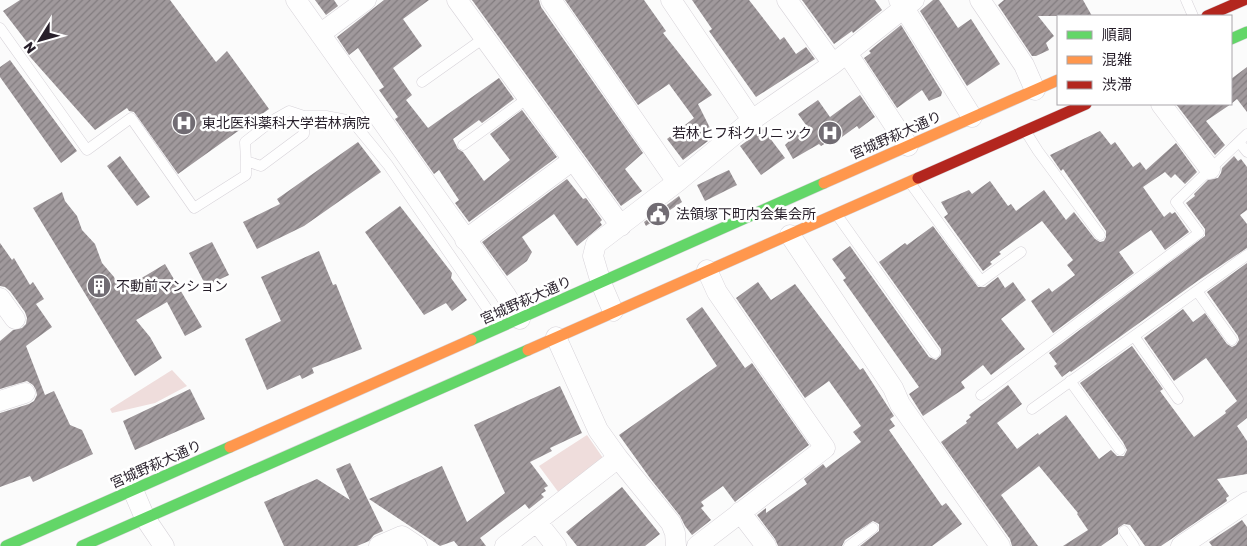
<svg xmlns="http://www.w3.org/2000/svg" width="1247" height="546" font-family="Rubik,'Noto Sans JP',sans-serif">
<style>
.park{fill:#efdddc}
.building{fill:url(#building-hatch)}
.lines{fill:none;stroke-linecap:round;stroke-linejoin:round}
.lane-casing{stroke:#d7d3d9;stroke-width:11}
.street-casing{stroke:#d7d3d9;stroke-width:21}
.fast-casing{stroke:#d7d3d9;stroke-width:12}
.slow-casing{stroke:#d7d3d9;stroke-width:12}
.jam-casing{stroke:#d7d3d9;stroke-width:12}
.lane{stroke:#fefefe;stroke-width:10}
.street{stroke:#fefefe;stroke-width:20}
.fast{stroke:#63d668;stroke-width:11}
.slow{stroke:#ff974d;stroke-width:11}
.jam{stroke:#b3261e;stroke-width:11}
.labels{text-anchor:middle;stroke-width:5;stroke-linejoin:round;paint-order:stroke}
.poi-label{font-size:14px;fill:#271f2a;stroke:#fff;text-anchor:start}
.street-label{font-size:14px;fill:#271f2a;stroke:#fff}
</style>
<defs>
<pattern id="building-hatch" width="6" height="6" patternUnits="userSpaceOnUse" patternTransform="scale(1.25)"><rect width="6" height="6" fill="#a0999c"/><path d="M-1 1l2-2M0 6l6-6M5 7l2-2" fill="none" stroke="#827c7f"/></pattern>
</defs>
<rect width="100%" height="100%" fill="#fbfbfb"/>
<path class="park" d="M172,370L187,386L155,403L112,413L110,409Z
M587,435L603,458L559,493L539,466Z"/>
<path class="building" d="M20,0H170L216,62L227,51L269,109L178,174L134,112L129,111L127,108L95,130L24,50L30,46L3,11Z
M315,0H334L338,6L326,15Z
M384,0H429L403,19L422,46L393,68L412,95L406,100L428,128L499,78L514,99L482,123L479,120L453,139L458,149L463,152L484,181L510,160L490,134L522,110L557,157L469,222L455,203L459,200L439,170L434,174L395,119L398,117L379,90L384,87L358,48L349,55L337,37Z
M472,0H539L541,7L643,153L625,169L642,191L621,206Z
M565,0H644L666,31L663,33L712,95L698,104L710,128L701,133L708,141L683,160L667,139L694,118L669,84L638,105Z
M692,0H749L780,40L784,37L796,54L806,47L815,59L756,97L709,31L712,29Z
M802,0H875L882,10L853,33L852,31L834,44Z
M933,0H939L958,28L971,19L1000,64L967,86L920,11Z
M1004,0H1083L1092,16H1038L1054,36L1046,43L1049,50L1036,56H1032L998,5Z
M901,25L942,92L941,96L929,101L922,90L897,108L864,58L871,53L869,51Z
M10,60L77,151L61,163L0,77V67Z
M1247,67V112L1237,99L1231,104V79Z
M860,95L875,117L859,129L857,126L831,145L826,143L821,146L819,144L793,159L785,145L806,125L798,114L818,100L830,117Z
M1176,104H1231L1206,121L1225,145L1215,155Z
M763,129L785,158L761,175L740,146Z
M1100,131L1111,145L1115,142L1133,167L1140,162L1146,170L1176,143L1197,172L1185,184L1175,174L1171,178L1165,172L1143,187L1164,217L1170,212L1172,214L1175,212L1189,232L1165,250L1151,230L1119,252L1134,273L1053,333L1031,301L1049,288L1052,292L1075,275L1067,265L1073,260L1042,221L999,252L1001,254L990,262L992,264L983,271L944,217L948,214L941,202L969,190L972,194L990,181L1008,206L1011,204L1016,211L1044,190L1066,220L1074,212L1095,239L1100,242L1104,241L1106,237V231L1063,169L1061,171L1050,155Z
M358,142L381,172L304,226L257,249L243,222L280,204L277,199Z
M120,156L150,197L137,206L107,166Z
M1234,156L1238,161L1241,159L1247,167V210L1240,215L1247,224V248L1199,280L1071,372L1070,371L1062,377L1054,366L1057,364L1049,353L1205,236V229L1186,203L1195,196L1194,194L1208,180L1218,178L1221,173L1222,168Z
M729,170L737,185L705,201L697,185Z
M567,179L583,199L586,198L602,220L600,222L602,225L577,246L554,214L522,237L532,252L527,261L507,276L482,242Z
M62,192L65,201L77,216L82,230L95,244L102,263L114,277L120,291L165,264L202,327L185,336L167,302L136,320L150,337L162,358L135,376L33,208Z
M679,196L682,202L646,226L644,222Z
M400,206L452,273L451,278L467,300L452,311L446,303L424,315L365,232Z
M933,226L978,287H985L998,277L1005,288L1013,282L1026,300L1001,319L1025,349L991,375L983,365L961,382L965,388L923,416L909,394L919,387L843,280L846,278L832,259L850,246L929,357L936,360L941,355V349L879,262L905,243L907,245Z
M212,242L229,275L206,286L189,253Z
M0,243L12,260L14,258L30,285L33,282L44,299L36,304L52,327L26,346L45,395L54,391L70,425L82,430L93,454L33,482L30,476L0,487V413L29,404L34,401L37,395L36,390L33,385L27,381L0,389V341L13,330L22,328L26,324L27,318L25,312L10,291L5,287L0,286Z
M319,251L333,285L336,284L362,349L312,368L314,373L302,379L300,375L267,390L245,339L281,321L261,277Z
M1247,263V418L1237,426L1247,441V474L1217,479L1229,496L1226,498L1227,501L1161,546H1145L1130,525L1124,524L1118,528V534L1101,546H1063L1088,530L1077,514L1078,513L1039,466L1001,495L1038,546H1012L1010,539L941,442L967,423L966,421L971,417L969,415L1008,385L1022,404L997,423L1017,449L1038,433L1039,435L1066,415L1099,459L1111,450L1117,456H1124L1127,450L1123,442L1080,383L1132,346L1163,389L1160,391L1194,437L1226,413L1225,411L1237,401L1206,358L1174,381L1144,338L1183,309L1193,322L1205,313L1227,344L1232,347L1236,345L1239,340L1238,336L1207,292Z
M758,282L771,300L795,284L860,370L863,368L894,416L890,419L895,426L889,430L942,506L946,503L962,524L932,546H860L879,531V524L873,521L845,540L842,546H778L775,539L757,515L766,508V513L807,484L804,479L823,464L826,468L861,442L853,432L861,426L829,381L805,398L736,298Z
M702,307L745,368L752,363L809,445L736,501L735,502L723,486L701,502L704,506L701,508L711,520L692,535L685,526L680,516L650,478L619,435L717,366L686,319Z
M560,386L582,433L550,448L552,451L530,462L548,486L544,488L546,491L541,494L544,497L529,509L525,504L480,538L486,546H458L454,541L440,546L369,499L442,466L467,522L505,493L474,425Z
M190,389L205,419L135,450L123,421Z
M350,463L383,531L374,535L369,541L357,546H284L264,502L317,479L350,500L336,469Z
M622,487L660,534L645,546H577L566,532Z
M1242,520L1247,527V546H1212L1209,542Z"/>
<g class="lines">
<g class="lane-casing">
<path id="lane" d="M1186,0L1193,16
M0,28L87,150L131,118L194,208L246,175V161
M422,82L484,38
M304,116V134L261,166L246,161L245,142L273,120L289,111L304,116H326L352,121L388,165L499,326
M1026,132L1038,151L1100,235
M1239,142L1247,152
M463,145L528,98
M911,184L981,281L1021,252
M837,215L935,353
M1197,291L1232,340
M1134,336L1178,399
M1070,381L1120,450
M981,395L1199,233L1176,202L1247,134
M1032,409L1247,255
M1124,531L1134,546
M849,546L873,528"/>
</g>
<g class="street-casing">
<path id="street" d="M296,0L505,294L520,319
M457,0L621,226
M551,0L677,182
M671,0L752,120
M787,0L833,64
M899,0L972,117
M980,0L1024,65L1035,90
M320,34L366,0
M847,53L908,146
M1161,104L1210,169
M790,235L893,388L900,404L1000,546
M465,240L573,160
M0,298L15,319
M613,311L601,283L593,256L596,244L677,182L752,120L833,64L914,0
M556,337L598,430L618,458L671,523L675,533L676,546
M0,401L25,393
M133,490L145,518L164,546
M740,512L766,546
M537,522L556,546
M379,546L402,536L417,546
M505,546L618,458
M697,546L825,448L717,292L707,270
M1181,546L1247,502"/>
</g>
<g class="fast-casing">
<path id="fast" d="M1231,39L1247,32
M471,340L824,183
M6,546L230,447
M82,546L528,350"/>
</g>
<g class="slow-casing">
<path id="slow" d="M824,183L1058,80
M528,350L918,178
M230,447L471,340"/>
</g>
<g class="jam-casing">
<path id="jam" d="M1207,16L1244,0
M918,178L1086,104"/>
</g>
<use href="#lane" class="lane"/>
<use href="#street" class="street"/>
<use href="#fast" class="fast"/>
<use href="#slow" class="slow"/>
<use href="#jam" class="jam"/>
</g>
<defs>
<g id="hospital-disc" transform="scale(1.25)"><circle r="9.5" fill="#716c73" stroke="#fff"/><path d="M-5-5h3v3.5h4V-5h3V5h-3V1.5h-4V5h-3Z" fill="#fff"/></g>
<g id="civic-disc" transform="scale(1.25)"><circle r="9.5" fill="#716c73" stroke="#fff"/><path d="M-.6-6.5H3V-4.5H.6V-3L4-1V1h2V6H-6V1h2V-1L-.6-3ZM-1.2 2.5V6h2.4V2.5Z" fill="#fff"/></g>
<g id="building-disc" transform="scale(1.25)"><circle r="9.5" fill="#716c73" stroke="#fff"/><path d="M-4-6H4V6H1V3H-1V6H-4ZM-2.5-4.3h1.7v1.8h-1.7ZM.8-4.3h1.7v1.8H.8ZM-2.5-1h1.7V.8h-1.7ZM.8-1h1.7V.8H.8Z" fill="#fff"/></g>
</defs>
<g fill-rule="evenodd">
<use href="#hospital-disc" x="184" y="123"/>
<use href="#hospital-disc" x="830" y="133"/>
<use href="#civic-disc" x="658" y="214"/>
<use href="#building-disc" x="99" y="286"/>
</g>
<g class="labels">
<g class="poi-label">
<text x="202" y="128">東北医科薬科大学若林病院</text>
<text x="812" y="138" text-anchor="end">若林ヒフ科クリニック</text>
<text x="676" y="219">法領塚下町内会集会所</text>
<text x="116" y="291">不動前マンション</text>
</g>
<g class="street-label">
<text transform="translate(896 135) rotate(-24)" y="5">宮城野萩大通り</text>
<text transform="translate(526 300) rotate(-24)" y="5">宮城野萩大通り</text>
<text transform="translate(156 464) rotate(-24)" y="5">宮城野萩大通り</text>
</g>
</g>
<rect x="1057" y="15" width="175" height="90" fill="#ffffff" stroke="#a9a5aa"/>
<rect x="1067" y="31" width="25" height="8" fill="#63d668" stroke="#a9a5aa"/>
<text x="1102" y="40" font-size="15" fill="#271f2a">順調</text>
<rect x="1067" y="56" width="25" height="8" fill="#ff974d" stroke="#a9a5aa"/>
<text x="1102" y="65" font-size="15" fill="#271f2a">混雑</text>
<rect x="1067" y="81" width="25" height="8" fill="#b3261e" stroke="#a9a5aa"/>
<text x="1102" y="90" font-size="15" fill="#271f2a">渋滞</text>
<g transform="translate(40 40) rotate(233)" stroke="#ffffff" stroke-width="4" paint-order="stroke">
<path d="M0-4L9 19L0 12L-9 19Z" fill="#271f2a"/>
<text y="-8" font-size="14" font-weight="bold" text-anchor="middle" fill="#271f2a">N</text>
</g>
</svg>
